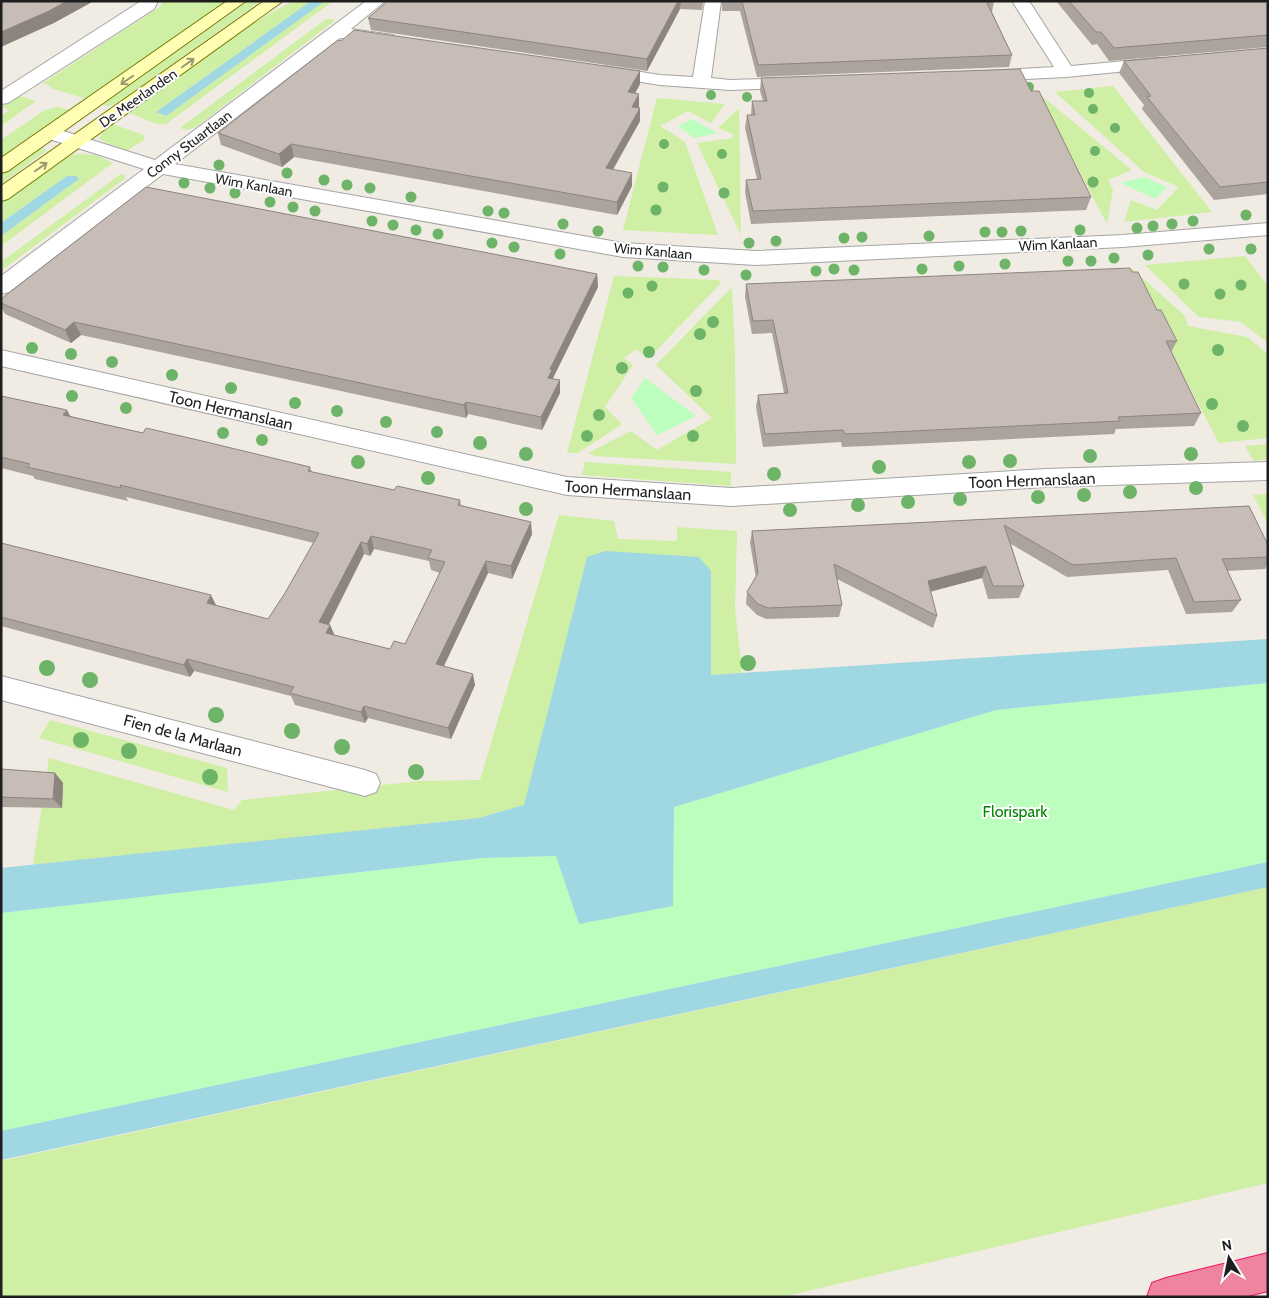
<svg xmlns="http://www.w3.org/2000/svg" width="1269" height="1298" font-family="Cabin,sans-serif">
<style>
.grass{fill:#ceefa4}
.park{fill:#bcfebd}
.water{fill:#9fd7e2}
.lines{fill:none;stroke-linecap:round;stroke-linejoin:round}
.minor-casing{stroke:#a5a5a5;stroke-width:2}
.secondary-casing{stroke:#757a00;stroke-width:2}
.motorway-casing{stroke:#eb146c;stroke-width:2}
.minor{fill:#fff;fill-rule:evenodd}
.secondary{fill:#fffeb2;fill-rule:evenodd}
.motorway{fill:#ef849f;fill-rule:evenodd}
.tree{fill:#6db468}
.wall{fill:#aca39d;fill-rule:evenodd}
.shaded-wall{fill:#8c847f}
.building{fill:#c8bdb6;stroke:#8c847f;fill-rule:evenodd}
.oneway{stroke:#9a996f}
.labels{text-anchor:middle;stroke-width:4;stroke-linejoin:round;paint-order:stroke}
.far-street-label{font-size:14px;fill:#1e1e1e;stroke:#fff}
.street-label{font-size:16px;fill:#1e1e1e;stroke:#fff}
.park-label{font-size:16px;fill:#018703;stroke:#fff}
</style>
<rect width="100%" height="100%" fill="#f0ebe3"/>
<path class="grass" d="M163,1H230L90,100L50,88L52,87L43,83L161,6Z
M248,1H261L115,105L107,106L103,104Z
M293,1H311L156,112L166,116L325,1H333L166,124H156L125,111L253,23Z
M326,19H333L334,21L196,127L187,130L180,128Z
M1113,86L1212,212L1124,222L1131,200L1157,210L1179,187L1144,172L1055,92Z
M1038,93L1132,170L1108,180L1113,189L1107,224Z
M20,96L36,101L1,126V116L9,110L1,107Z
M657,98L725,104L711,123L688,111L660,126L685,142L718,235L623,230Z
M58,107L71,110L1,158V140L45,110Z
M739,108L741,235L697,143L733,138V134L718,128Z
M109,123L144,135V140L128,150L106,143L99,138Z
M41,147L47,150L1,184V172Z
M80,154L96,155L113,163L1,246V236L79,179L67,176L1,223V200L59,157Z
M121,174L125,175L124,179L1,271V262Z
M1245,256L1268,286V343L1241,322L1199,317L1145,265Z
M1126,268H1131L1184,315L1188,326L1247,337L1268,354V438L1219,443Z
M614,276L719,280L721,283L648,359L636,349L624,358L633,365L605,407L622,424L578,453H567Z
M732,287L735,354L736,464L595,456L588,453L631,431L657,450L712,418L656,365Z
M1268,444V459L1254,461L1245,446Z
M585,462L731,472V486L582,475Z
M1268,494V524L1253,495Z
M559,515L614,521L618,539L677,541V527L737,531L735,608L742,673L711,675V572L587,557L525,805L479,818L33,865L49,758L234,810L242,800L420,781L480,780Z
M50,720L227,768L228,792L39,738Z
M1268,887V1183L782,1297H1V1161Z"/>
<path class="park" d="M692,119L717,133L694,138L678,126Z
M1144,177L1167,187L1155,199L1121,183Z
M645,378L696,416L657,435L631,398Z
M1268,683V862L1,1131V913L483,858L556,856L579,923L673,906L674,807L996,710Z"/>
<path class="water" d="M311,1H325L166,116L156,112Z
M67,176H76L79,179L1,236V223Z
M606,551L699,557L711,571V675L1268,639V683L996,710L674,807L673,906L579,924L556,856L483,858L1,913V868L479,818L524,805L587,557Z
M1268,862V887L1,1160V1131Z"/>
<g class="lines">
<g class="minor-casing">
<path id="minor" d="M141,1H158L154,9L8,103L1,104V91Z
M366,1H385L351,29L393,35L396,39L393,43L387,44L340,38L175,164L623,243L756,251L1123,235L1268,223V235L1123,247L756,265L623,257L163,174L9,292L1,294V276L144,169L43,137L41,133L43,129L50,127L57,129L155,160Z
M705,1H721L711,78L730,80L799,78L805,79L808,83L805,87L730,90L660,85L603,76L597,75L594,71L597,67L603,66L660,75L693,77Z
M1012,1H1029L1071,66L1158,58L1164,59L1167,63L1164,67L1158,68L1066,77L987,81L981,80L978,76L981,72L987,71L1054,67Z
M1,350L567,477L731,488L1046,469L1268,462V480L1046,487L731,506L567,495L1,366Z
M1,676L365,770L376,774L380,783L376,792L365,796L1,700Z"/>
</g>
<g class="secondary-casing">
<path id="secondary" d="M227,1H246L8,171L1,173V158Z
M264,1H283L8,199L1,201V186Z"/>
</g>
<g class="motorway-casing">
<path id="motorway" d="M1268,1253V1291L1244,1297H1147L1152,1283L1166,1278Z"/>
</g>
<use href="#minor" class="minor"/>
<use href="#secondary" class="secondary"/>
<use href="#motorway" class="motorway"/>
</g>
<g class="tree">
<circle cx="1029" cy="87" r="5"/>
<circle cx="1089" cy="93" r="5"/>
<circle cx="711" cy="95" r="5"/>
<circle cx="747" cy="97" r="5"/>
<circle cx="1093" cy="109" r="5"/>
<circle cx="1115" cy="128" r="5"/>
<circle cx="664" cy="144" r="5"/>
<circle cx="1095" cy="151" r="5"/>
<circle cx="722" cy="154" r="5"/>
<circle cx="219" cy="165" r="5.5"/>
<circle cx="287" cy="173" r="5.5"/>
<circle cx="324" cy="180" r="5.5"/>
<circle cx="1093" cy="182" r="5.5"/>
<circle cx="184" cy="183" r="5.5"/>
<circle cx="347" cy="185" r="5.5"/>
<circle cx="663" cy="187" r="5.5"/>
<circle cx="210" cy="188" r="5.5"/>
<circle cx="370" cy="188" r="5.5"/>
<circle cx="235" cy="193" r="5.5"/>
<circle cx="724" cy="193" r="5.5"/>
<circle cx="411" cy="197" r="5.5"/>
<circle cx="270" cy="202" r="5.5"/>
<circle cx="293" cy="207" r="5.5"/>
<circle cx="656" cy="210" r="5.5"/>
<circle cx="315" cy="211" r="5.5"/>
<circle cx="488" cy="211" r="5.5"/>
<circle cx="504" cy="213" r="5.5"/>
<circle cx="1246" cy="215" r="5.5"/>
<circle cx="372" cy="221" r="5.5"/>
<circle cx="1193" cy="221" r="5.5"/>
<circle cx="563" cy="224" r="5.5"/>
<circle cx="1172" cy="224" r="5.5"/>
<circle cx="393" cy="225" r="5.5"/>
<circle cx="1153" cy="226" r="5.5"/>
<circle cx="1137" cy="228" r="5.5"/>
<circle cx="416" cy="230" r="5.5"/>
<circle cx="1080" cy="230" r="5.5"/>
<circle cx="598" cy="231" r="5.5"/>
<circle cx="1021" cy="231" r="5.5"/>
<circle cx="985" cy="232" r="5.5"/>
<circle cx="1002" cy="232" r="5.5"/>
<circle cx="438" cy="234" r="5.5"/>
<circle cx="929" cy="236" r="5.5"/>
<circle cx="862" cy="237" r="5.5"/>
<circle cx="844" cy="238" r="5.5"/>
<circle cx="776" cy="241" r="5.5"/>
<circle cx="492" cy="243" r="5.5"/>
<circle cx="749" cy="243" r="5.5"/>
<circle cx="514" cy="247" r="5.5"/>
<circle cx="1209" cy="249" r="5.5"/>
<circle cx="1251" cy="249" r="5.5"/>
<circle cx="560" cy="254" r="5.5"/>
<circle cx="1148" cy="255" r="5.5"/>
<circle cx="1114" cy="258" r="5.5"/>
<circle cx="1068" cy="261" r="5.5"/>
<circle cx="1091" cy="261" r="5.5"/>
<circle cx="1005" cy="264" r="5.5"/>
<circle cx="638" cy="266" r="5.5"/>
<circle cx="959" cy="266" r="5.5"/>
<circle cx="663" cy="267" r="5.5"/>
<circle cx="834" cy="269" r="5.5"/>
<circle cx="922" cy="269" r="5.5"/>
<circle cx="704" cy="270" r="5.5"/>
<circle cx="854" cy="270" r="5.5"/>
<circle cx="816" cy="271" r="5.5"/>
<circle cx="746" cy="275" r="5.5"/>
<circle cx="1184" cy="284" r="5.5"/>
<circle cx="1241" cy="285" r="5.5"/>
<circle cx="652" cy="286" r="5.5"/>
<circle cx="628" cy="293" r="5.5"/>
<circle cx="1220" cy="294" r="5.5"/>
<circle cx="713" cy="322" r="6"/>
<circle cx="700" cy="334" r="6"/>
<circle cx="32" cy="348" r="6"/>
<circle cx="1218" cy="350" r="6"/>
<circle cx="649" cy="352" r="6"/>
<circle cx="71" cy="354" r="6"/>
<circle cx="112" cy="362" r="6"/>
<circle cx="622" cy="368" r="6"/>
<circle cx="172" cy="375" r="6"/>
<circle cx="231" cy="388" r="6"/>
<circle cx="696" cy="391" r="6"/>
<circle cx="72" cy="396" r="6"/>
<circle cx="295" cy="403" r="6"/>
<circle cx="1212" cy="404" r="6"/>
<circle cx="126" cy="408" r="6"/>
<circle cx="337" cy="411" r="6"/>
<circle cx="599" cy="415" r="6"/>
<circle cx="386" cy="422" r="6"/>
<circle cx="1243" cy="426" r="6"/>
<circle cx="437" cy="432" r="6"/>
<circle cx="223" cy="433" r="6"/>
<circle cx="587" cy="436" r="6"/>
<circle cx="693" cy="436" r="6"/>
<circle cx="262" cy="440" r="6"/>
<circle cx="480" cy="443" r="7"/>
<circle cx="526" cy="454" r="7"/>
<circle cx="1191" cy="454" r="7"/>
<circle cx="1090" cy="456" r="7"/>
<circle cx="1010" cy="461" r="7"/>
<circle cx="358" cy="462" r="7"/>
<circle cx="969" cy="462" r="7"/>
<circle cx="879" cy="467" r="7"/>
<circle cx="774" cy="474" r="7"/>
<circle cx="428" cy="478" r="7"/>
<circle cx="1196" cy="488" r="7"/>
<circle cx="1130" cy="492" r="7"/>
<circle cx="1084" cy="495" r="7"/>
<circle cx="1038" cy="497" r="7"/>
<circle cx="960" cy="499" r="7"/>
<circle cx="908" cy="502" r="7"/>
<circle cx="858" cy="505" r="7"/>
<circle cx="526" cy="509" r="7"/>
<circle cx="790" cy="510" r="7"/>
<circle cx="748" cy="663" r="8"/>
<circle cx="47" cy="668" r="8"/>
<circle cx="90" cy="680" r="8"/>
<circle cx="216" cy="715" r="8"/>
<circle cx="292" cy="731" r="8"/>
<circle cx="81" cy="740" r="8"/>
<circle cx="342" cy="747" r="8"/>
<circle cx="129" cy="751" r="8"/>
<circle cx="416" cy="772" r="8"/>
<circle cx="210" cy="777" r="8"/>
</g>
<path class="wall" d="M388,1H703L702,10L680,9L647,71L371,30L368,18Z
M722,1H994L992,12L1012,55L1009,67L757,77L740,11H722Z
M1056,1H1268V47L1109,61L1097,44L1092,45Z
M341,41L640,71V84L635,94L639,107L638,108H640V121L613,170L632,173V186L617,215L294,157L282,167L221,145L218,133Z
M1268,48V194L1214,200L1142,109L1144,105L1119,73L1124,61Z
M761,78L1031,91L1091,197L1086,210L751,224L745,192L746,180L757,179L745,128L747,115H751L752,101H763L760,91Z
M1132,272L1177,341L1171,352L1201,413L1194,426L1116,429L1114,434L868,446L842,447L841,442L763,447L756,407L758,395L784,393L772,333L752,334L745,297L746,284Z
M597,274L598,287L553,378V379L560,380V393L542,430L468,414L466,418L81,335L71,343L5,314L1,307V299Z
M1,396L70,416L143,433L310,467L312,472L394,490L460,500L461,505L532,534L512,579L488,573L444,666L475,685L451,739L368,718L365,723L295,705L291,696L194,671L190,677L1,626V543L216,605L268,619L285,593L314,543L126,497L128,501L35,479L33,476L1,468ZM374,549L429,561L431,570L440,573L405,644L390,649L334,635L330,625L329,624L364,554L370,556Z
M1249,506L1268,545V564L1265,569L1227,571L1241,600L1232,612L1186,614L1168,570L1067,577L1011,544L1024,586L1019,598L988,599L982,578L930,592L937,616L933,628L837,579L842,605L839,617L766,619L757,615L746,604L747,592L756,578L750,543L752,531Z
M1,769L55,773L63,783L62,808L1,807Z"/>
<path class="shaded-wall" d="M67,1H94L54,23L1,47V32Z
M678,1H681L680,9L647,71V59Z
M640,71V84L628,105V92Z
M639,94V107L632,119V107Z
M640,108V121L606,181V168Z
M291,144L294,157L282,167L279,154Z
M632,173V186L617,215V202Z
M597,274L598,287L553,378V383L548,378L550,369Z
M74,322L81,335L71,343L65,330Z
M560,380V393L542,430L541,417Z
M466,402L468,414L466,418L464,405Z
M67,410L74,423L63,415Z
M531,522L532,534L512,579L511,566Z
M371,536L374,549L370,556L367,544Z
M361,542L364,554L324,634L319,622Z
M486,561L488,573L439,676L436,664Z
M986,566L982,578L924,593L928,581Z
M211,595L217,607L207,603Z
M330,625L335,636L326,633Z
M187,659L194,671L190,677L184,665Z
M473,674L475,685L451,739L448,728Z
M364,706L368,718L365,723L361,712Z
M55,773L63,783L62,808L53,799Z"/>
<path class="building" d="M1,1H67L49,11L1,32Z
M388,1H678L647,59L368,18Z
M742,1H986L1012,55L758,65Z
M1069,1H1268V35L1114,48L1101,32H1096Z
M354,30L640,71L628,92L639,94L632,107L640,108L606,168L632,173L617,202L291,144L279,154L218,133L338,40L341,41Z
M1268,48V182L1220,187L1147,97L1151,96L1124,61Z
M1020,69L1031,91H1039L1091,197L753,211L746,180L761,179L747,115H755L752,101H767L761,78Z
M146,187L597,274L550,369L552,370L548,378L560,380L541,417L466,402L464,405L74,322L65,330L1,303V299Z
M1130,268L1132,272H1138L1157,310H1161L1177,341H1166L1201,413L1118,417L1120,421L871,433L845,434L843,430L765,434L758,395L788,393L773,320L753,321L746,284Z
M1,396L67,410L63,415L143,433L146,428L198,440L310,467L308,471L394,490L397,486L460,500L458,505L531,522L511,566L486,561L436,664L473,674L448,728L364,706L361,712L290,693L294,687L187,659L184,665L1,617V543L211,595L207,603L268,619L285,593L319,533L120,485L121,488L27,467L30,464L1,457ZM371,536L432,550L428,558L445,562L405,644L394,641L390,649L326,633L330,625L319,622L361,542L367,544Z
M1249,506L1268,545V557L1222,559L1241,600L1194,602L1176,558L1073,565L1004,525L1024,586H993L986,566L928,581L937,616L834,564L842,605L768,608L758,604L747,592L758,573L752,531Z
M1,769L55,773L53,799L1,797Z"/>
<defs><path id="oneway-shaft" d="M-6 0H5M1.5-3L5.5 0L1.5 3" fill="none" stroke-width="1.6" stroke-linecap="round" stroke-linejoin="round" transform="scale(1.25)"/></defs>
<g class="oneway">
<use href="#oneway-shaft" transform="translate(188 63) rotate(-35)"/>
<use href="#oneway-shaft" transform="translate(127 80) rotate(145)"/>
<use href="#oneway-shaft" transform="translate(41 167) rotate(-35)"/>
</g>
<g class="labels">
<g class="far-street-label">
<text transform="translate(138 98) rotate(-35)" y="5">De Meerlanden</text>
<text transform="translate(189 144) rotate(-37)" y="5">Conny Stuartlaan</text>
<text transform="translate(254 185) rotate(10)" y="5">Wim Kanlaan</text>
<text transform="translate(1058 244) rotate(-3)" y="5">Wim Kanlaan</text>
<text transform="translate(653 251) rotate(5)" y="5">Wim Kanlaan</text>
</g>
<g class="street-label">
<text transform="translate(231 410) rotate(13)" y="6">Toon Hermanslaan</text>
<text transform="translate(1032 480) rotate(-2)" y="6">Toon Hermanslaan</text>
<text transform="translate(628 490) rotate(4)" y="6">Toon Hermanslaan</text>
<text transform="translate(183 735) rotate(15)" y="6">Fien de la Marlaan</text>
</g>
<g class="park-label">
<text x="1015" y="817">Florispark</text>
</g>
</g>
<rect width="1269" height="1298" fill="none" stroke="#1e1e1e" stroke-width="5"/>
<g transform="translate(1229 1258) rotate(350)" stroke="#ffffff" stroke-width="4" paint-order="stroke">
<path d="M0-4L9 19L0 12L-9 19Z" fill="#1e1e1e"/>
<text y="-8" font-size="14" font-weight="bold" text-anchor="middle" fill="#1e1e1e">N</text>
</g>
</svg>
